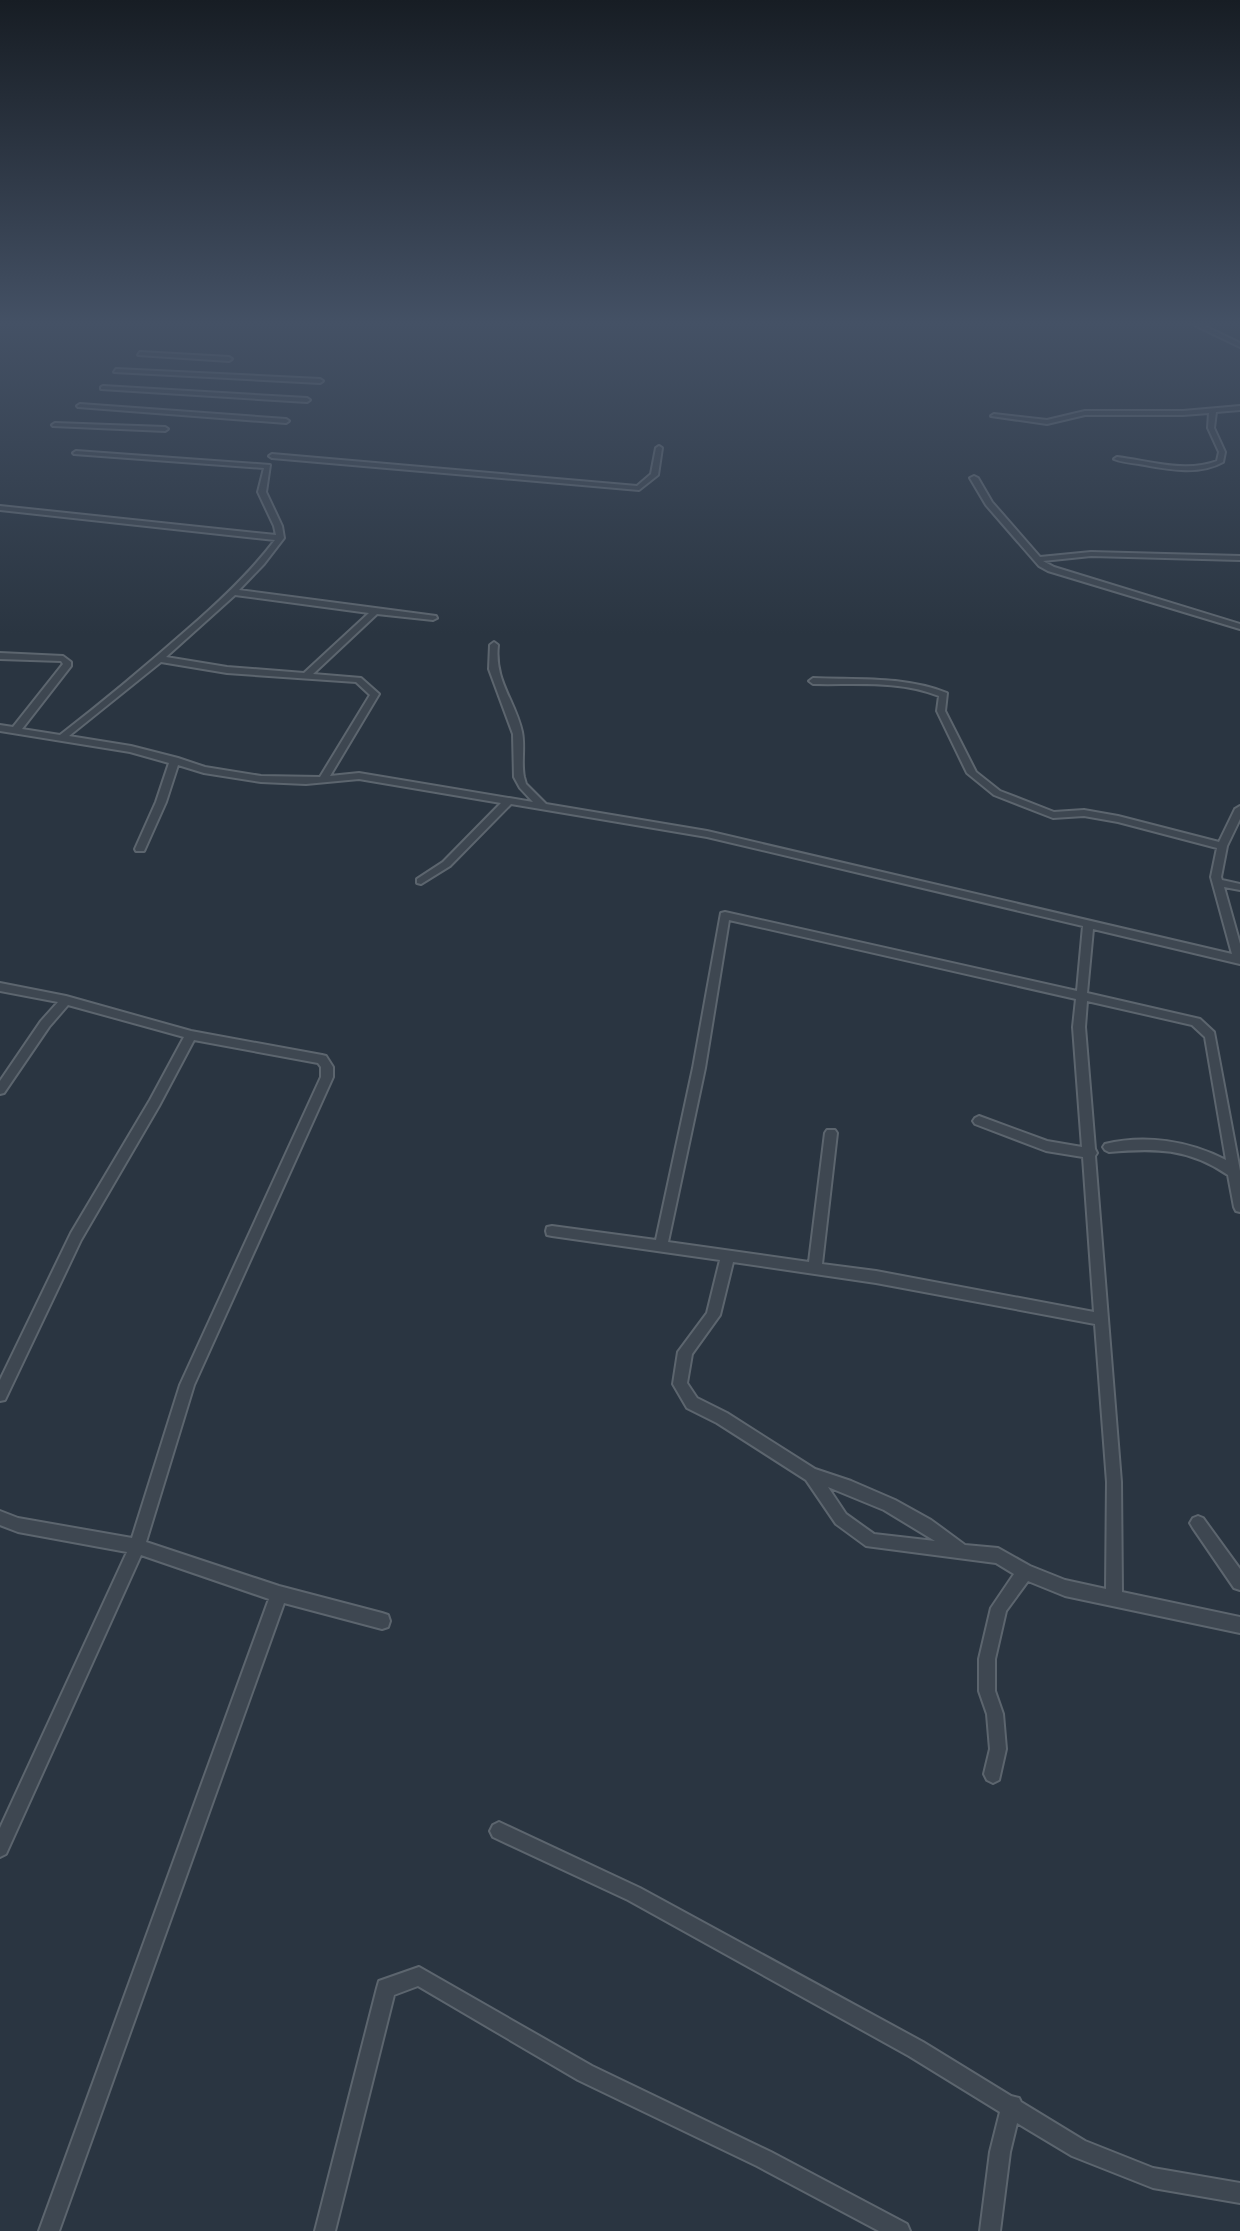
<svg xmlns="http://www.w3.org/2000/svg" width="1240" height="2231" font-family="Rubik,sans-serif">
<style>
.lines{fill:none;stroke-linecap:round;stroke-linejoin:round}
.minor-casing{stroke:#5c656e;stroke-width:4}
.minor{fill:#3e4751;fill-rule:evenodd}
</style>
<rect width="100%" height="100%" fill="#2a3541"/>
<g class="lines">
<g class="minor-casing">
<path id="minor" d="M1186,321H1194L1240,343V347Z
M140,352L229,357L232,359L229,361L138,355Z
M116,369L320,379L323,381L320,383L114,372Z
M103,386L307,398L310,400L307,402L101,389V387Z
M80,404L286,419L289,421L286,423L78,407L77,406Z
M1240,406V410L1216,412L1214,428L1225,452L1223,462C1198,476 1167,469 1139,464C1130,463 1121,462 1114,459L1117,457C1150,461 1185,473 1217,461L1219,452L1208,428L1209,413L1183,415H1085L1047,424L991,416L994,414L1047,420L1085,411H1183Z
M55,423L165,427L168,429L165,431L53,426L52,425Z
M659,446L662,448L658,475L639,490L272,458L269,456L272,454L637,486L651,474L656,448Z
M76,451L270,465L266,492L282,526L284,538L264,564L239,590L436,616L437,618L433,620L377,614L313,674L361,678L379,694L330,776L359,773L533,802L520,788L514,777L513,734L489,669L490,645L494,642L498,645C494,681 515,700 522,732C525,747 521,762 524,777L526,784L546,804L707,831L1232,954L1211,877L1217,848L1118,822L1084,816L1053,818L994,795L967,773L937,711L939,696C899,680 856,685 813,684L809,681L813,678C859,680 903,676 947,693L945,711L976,772L1000,791L1054,812L1084,810L1118,816L1219,842L1235,809L1240,806V819L1227,846L1221,877L1222,880L1240,884V890L1224,887L1240,944V964L1093,929L1087,993L1200,1019L1214,1032L1240,1171V1212L1236,1211L1234,1207L1228,1175C1188,1148 1155,1148 1109,1152L1105,1150L1103,1147L1105,1144C1145,1134 1190,1141 1226,1160L1205,1037L1192,1025L1087,1001L1085,1027L1095,1149L1097,1153L1095,1156L1121,1482L1122,1592L1240,1617V1633L1065,1596L1028,1581L1006,1611L995,1659V1691L1003,1714L1006,1749L999,1780L993,1783L987,1780L984,1774L990,1749L987,1714L979,1691V1659L991,1608L1014,1574L996,1563L866,1546L836,1524L806,1480L717,1423L687,1408L673,1384L678,1352L707,1313L720,1260L552,1236L547,1235L546,1231L547,1227L552,1226L656,1240L693,1068L721,913L725,912L1077,991L1083,926L707,837L511,804L450,866L421,884L417,883V879L443,862L501,803L359,779L306,784L261,782L204,773L178,765L166,802L145,849L144,851H136L135,849L156,802L169,763L130,752L0,731V725L13,727L63,664L61,661L0,659V653L63,656L71,662V666L22,729L60,735C104,701 147,665 189,628C220,601 250,573 275,540L0,510V506L276,535L274,526L258,492L264,468L74,454L73,453ZM235,595L369,613L304,673L227,667L166,657ZM161,662L227,673L356,682L370,695L320,777L261,776L205,767L178,758L131,746L69,736ZM729,920L1076,999L1073,1027L1082,1147L1047,1141L979,1116L975,1118L973,1121L975,1124L1046,1151L1083,1157L1094,1312L876,1271L822,1264L837,1133L835,1130H827L825,1133L809,1262L668,1242L705,1068ZM733,1262L876,1283L1095,1324L1107,1482L1106,1589L1065,1580L1030,1566L998,1548L965,1545L931,1520L895,1500L851,1481L815,1469L727,1413L697,1398L687,1383L692,1354L720,1315ZM828,1487L884,1510L935,1541L874,1534L846,1514Z
M974,476L978,478L992,502L1040,557L1091,552L1240,556V560L1091,556L1043,561L1054,567L1240,624V629L1048,571L1039,566L986,505L970,478Z
M0,983L66,996L191,1031L322,1055L326,1056L333,1067V1077L194,1385L146,1542L279,1586L382,1613L388,1615L390,1621L388,1627L382,1629L284,1603L59,2231H39L269,1599L141,1555L6,1854L0,1857V1828L127,1552L18,1532L0,1525V1511L18,1518L132,1538L180,1385L321,1077V1067L318,1063L194,1040L159,1106L81,1240L5,1400L0,1401V1380L71,1233L150,1100L184,1037L68,1005L49,1027L4,1093L0,1094V1081L41,1021L58,1002L0,991Z
M1198,1516L1203,1518L1240,1569V1590L1234,1588L1193,1528L1190,1523L1193,1518Z
M499,1822L640,1888L923,2042L1011,2096L1019,2098L1021,2102L1085,2141L1153,2168L1240,2183V2203L1153,2188L1072,2156L1017,2123L1010,2152L1000,2231H980L990,2152L1000,2112L909,2056L628,1900L493,1837L490,1831L493,1825Z
M419,1967L592,2066L771,2152L907,2224L910,2231H879L757,2166L578,2080L418,1986L394,1995L335,2231H315L377,1988L379,1981Z"/>
</g>
<use href="#minor" class="minor"/>
</g>
<linearGradient id="sky" x2="0" y2="1"><stop stop-color="#171d24"/><stop offset="0.51" stop-color="#445165"/><stop offset="1" stop-color="#445165" stop-opacity="0"/></linearGradient>
<rect width="1240" height="634" fill="url(#sky)"/>
</svg>
